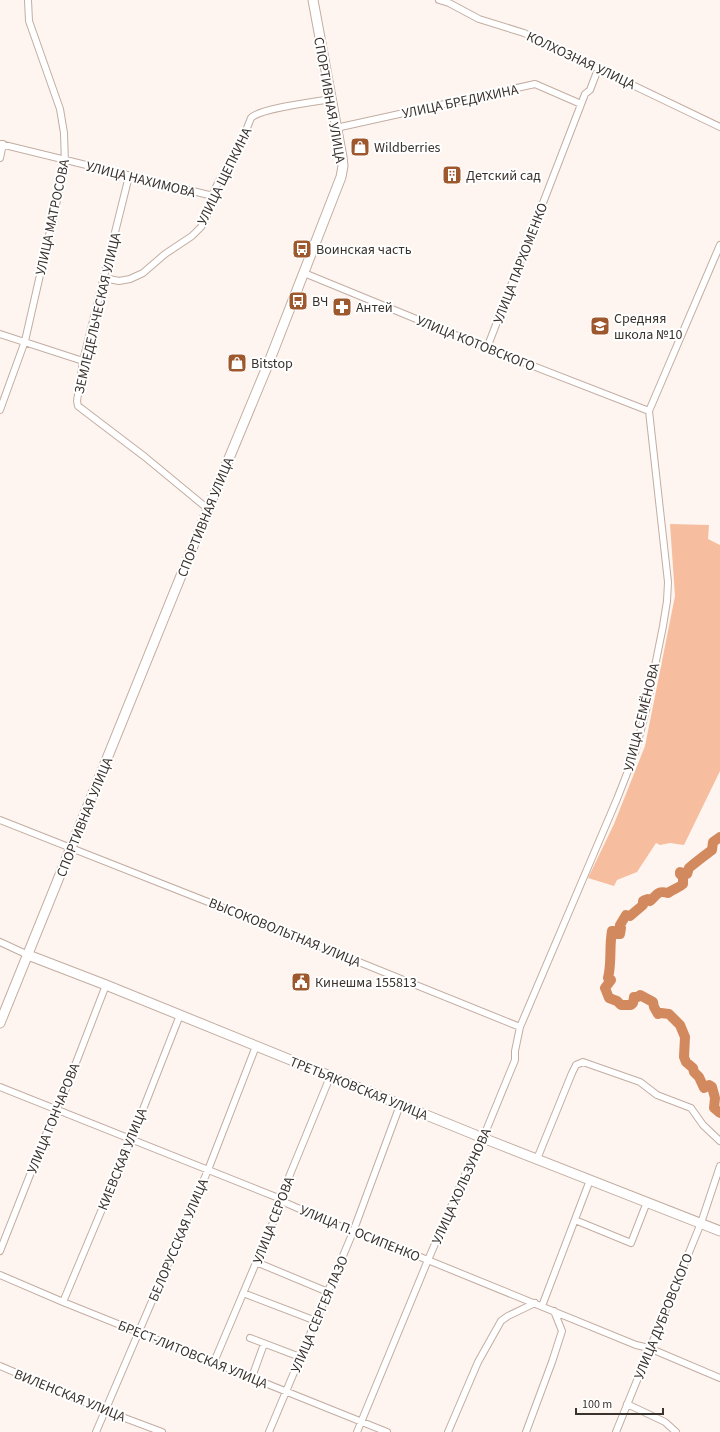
<svg xmlns="http://www.w3.org/2000/svg" width="720" height="1432" font-family="'Source Sans 3',sans-serif">
<style>
.green{fill:#f6be9f}
.lines{fill:none;stroke-linecap:round;stroke-linejoin:round}
.river{stroke:#d3895e;stroke-width:10}
.street-casing{stroke:#c3ada1;stroke-width:8}
.secondary-casing{stroke:#c3ada1;stroke-width:11}
.street{stroke:#fff;stroke-width:6}
.secondary{stroke:#fff;stroke-width:9}
.labels{text-anchor:middle;stroke-width:4;stroke-linejoin:round;paint-order:stroke}
.street-label{font-size:14px;fill:#3a322d;stroke:#fff}
.poi-label{font-size:14px;fill:#3a322d;stroke:#fff;text-anchor:start}
</style>
<rect width="100%" height="100%" fill="#fef5f0"/>
<path class="green" d="M670,524L709,525L708,539L720,545V771L684,845L670,843L660,845L656,843L637,872L617,880L614,886L588,878L614,824L645,746L675,596Z"/>
<g class="lines">
<path class="river" d="M720,837L713,842L712,850C709,852 691,866 689,868C688,870 688,872 687,874L680,872V874L683,877V884C679,888 673,889 668,893C657,890 657,895 650,901L648,899L645,900L643,901V905L630,916L626,915L620,925L621,928L620,934H617L614,931H612C609,947 612,963 608,978L611,980L605,988L609,998L617,1001L621,1005H631L633,1003L634,997H638L640,995L653,1002L654,1007L658,1014L661,1013L669,1014L680,1025L685,1037L684,1057L686,1062L693,1068L694,1072L699,1077L704,1088L709,1085L712,1087L715,1098L714,1108L720,1113"/>
<g class="street-casing">
<path id="street" d="M439,0L449,3L479,19L524,33L720,127
M336,128L535,84L581,104
M0,144L213,196
M0,158L3,144
M129,176L83,361L77,401L78,406L145,457L208,509
M304,273L487,348L649,411
M104,278L119,281L130,279L143,273L165,254L192,236L201,227L206,218L215,189L220,179L239,148L251,118C260,108 315,102 331,99
M0,334L83,361
M487,348L585,94L590,90L598,69
M0,410L25,341L65,165L64,133L60,109L29,21L28,0
M0,820L302,939L520,1027
M0,942L28,955
M0,1087L276,1197L286,1203L353,1232L386,1243L636,1345L649,1348L720,1378
M537,1159L572,1073L576,1065L583,1062L640,1082L657,1095L691,1108L703,1125L720,1141
M575,1220L631,1243L647,1202
M0,1251L56,1109L62,1099L106,985
M256,1262L328,1292
M0,1275L63,1302L387,1432
M243,1293L316,1321
M63,1302L131,1140L180,1015
M542,1306L590,1180
M250,1338L300,1357
M214,1362L280,1206L282,1194L330,1077
M0,1366L106,1411L162,1432
M252,1377L264,1344
M627,1404L665,1422L676,1432
M96,1432L208,1170L256,1046
M269,1432L353,1232L400,1105
M357,1432L428,1260L473,1156L483,1138L515,1060V1051L520,1027L617,799L635,753L647,706L663,626L667,601L668,582L649,411L720,245
M448,1432L478,1362L501,1321L508,1316L535,1303
M526,1432L552,1362L562,1331L554,1311
M616,1432L701,1223L720,1166"/>
</g>
<g class="secondary-casing">
<path id="secondary" d="M28,955L106,985L483,1138L720,1231
M0,1023L208,509L269,362L341,177L343,166L342,157L313,0"/>
</g>
<use href="#street" class="street"/>
<use href="#secondary" class="secondary"/>
</g>
<defs>
<g id="shop-square" transform="scale(1)"><rect x="-9" y="-9" width="18" height="18" rx="4" fill="#9d582d" stroke="#fff"/><path d="M-5-2.5h2.3a2.7 3.5 0 0 1 5.4 0H5L5.5 6h-11ZM-1.5-2.5h3a1.5 2.3 0 0 0-3 0Z" fill="#fff"/></g>
<g id="building-square" transform="scale(1)"><rect x="-9" y="-9" width="18" height="18" rx="4" fill="#9d582d" stroke="#fff"/><path d="M-4-6H4V6H1V3H-1V6H-4ZM-2.5-4.3h1.7v1.8h-1.7ZM.8-4.3h1.7v1.8H.8ZM-2.5-1h1.7V.8h-1.7ZM.8-1h1.7V.8H.8Z" fill="#fff"/></g>
<g id="bus-square" transform="scale(1)"><rect x="-9" y="-9" width="18" height="18" rx="4" fill="#9d582d" stroke="#fff"/><path d="M-5-6H5V4H4V6H2V4H-2V6H-4V4H-5ZM-3.5-4V0h7V-4ZM-3.5 1.2v1.5H-2V1.2ZM2 1.2v1.5H3.5V1.2Z" fill="#fff"/></g>
<g id="pharmacy-square" transform="scale(1)"><rect x="-9" y="-9" width="18" height="18" rx="4" fill="#9d582d" stroke="#fff"/><path d="M-2-6h4v4h4v4h-4v4h-4v-4h-4v-4h4Z" fill="#fff"/></g>
<g id="school-square" transform="scale(1)"><rect x="-9" y="-9" width="18" height="18" rx="4" fill="#9d582d" stroke="#fff"/><path d="M0-5L7-2L0 1L-7-2ZM-4 1L0 2.5L4 1V4Q0 6-4 4Z" fill="#fff"/></g>
<g id="civic-square" transform="scale(1)"><rect x="-9" y="-9" width="18" height="18" rx="4" fill="#9d582d" stroke="#fff"/><path d="M-.6-6.5H3V-4.5H.6V-3L4-1V1h2V6H-6V1h2V-1L-.6-3ZM-1.2 2.5V6h2.4V2.5Z" fill="#fff"/></g>
</defs>
<g fill-rule="evenodd">
<use href="#shop-square" x="360" y="147"/>
<use href="#building-square" x="452" y="175"/>
<use href="#bus-square" x="302" y="249"/>
<use href="#bus-square" x="298" y="301"/>
<use href="#pharmacy-square" x="342" y="307"/>
<use href="#school-square" x="600" y="326"/>
<use href="#shop-square" x="237" y="363"/>
<use href="#civic-square" x="301" y="982"/>
</g>
<g class="labels">
<g class="street-label">
<text transform="translate(581 60) rotate(25)" y="5">КОЛХОЗНАЯ УЛИЦА</text>
<text transform="translate(330 100) rotate(80)" y="5">СПОРТИВНАЯ УЛИЦА</text>
<text transform="translate(460 101) rotate(-12)" y="5">УЛИЦА БРЕДИХИНА</text>
<text transform="translate(224 176) rotate(-64)" y="5">УЛИЦА ЩЕПКИНА</text>
<text transform="translate(141 179) rotate(14)" y="5">УЛИЦА НАХИМОВА</text>
<text transform="translate(52 217) rotate(-78)" y="5">УЛИЦА МАТРОСОВА</text>
<text transform="translate(520 263) rotate(-69)" y="5">УЛИЦА ПАРХОМЕНКО</text>
<text transform="translate(97 313) rotate(-77)" y="5">ЗЕМЛЕДЕЛЬЧЕСКАЯ УЛИЦА</text>
<text transform="translate(476 343) rotate(22)" y="5">УЛИЦА КОТОВСКОГО</text>
<text transform="translate(205 517) rotate(-68)" y="5">СПОРТИВНАЯ УЛИЦА</text>
<text transform="translate(641 717) rotate(-76)" y="5">УЛИЦА СЕМЁНОВА</text>
<text transform="translate(84 817) rotate(-68)" y="5">СПОРТИВНАЯ УЛИЦА</text>
<text transform="translate(285 932) rotate(22)" y="5">ВЫСОКОВОЛЬТНАЯ УЛИЦА</text>
<text transform="translate(359 1088) rotate(22)" y="5">ТРЕТЬЯКОВСКАЯ УЛИЦА</text>
<text transform="translate(53 1118) rotate(-68)" y="5">УЛИЦА ГОНЧАРОВА</text>
<text transform="translate(122 1159) rotate(-68)" y="5">КИЕВСКАЯ УЛИЦА</text>
<text transform="translate(461 1186) rotate(-66)" y="5">УЛИЦА ХОЛЬЗУНОВА</text>
<text transform="translate(273 1220) rotate(-69)" y="5">УЛИЦА СЕРОВА</text>
<text transform="translate(360 1233) rotate(22)" y="5">УЛИЦА П. ОСИПЕНКО</text>
<text transform="translate(178 1240) rotate(-67)" y="5">БЕЛОРУССКАЯ УЛИЦА</text>
<text transform="translate(319 1314) rotate(-67)" y="5">УЛИЦА СЕРГЕЯ ЛАЗО</text>
<text transform="translate(663 1316) rotate(-68)" y="5">УЛИЦА ДУБРОВСКОГО</text>
<text transform="translate(193 1354) rotate(22)" y="5">БРЕСТ-ЛИТОВСКАЯ УЛИЦА</text>
<text transform="translate(70 1395) rotate(22)" y="5">ВИЛЕНСКАЯ УЛИЦА</text>
</g>
<g class="poi-label">
<text x="374" y="152">Wildberries</text>
<text x="466" y="180">Детский сад</text>
<text x="316" y="254">Воинская часть</text>
<text x="312" y="306">ВЧ</text>
<text x="356" y="312">Антей</text>
<text x="614" y="323">Средняя<tspan x="614" dy="16">школа №10</tspan></text>
<text x="251" y="368">Bitstop</text>
<text x="315" y="987">Кинешма 155813</text>
</g>
</g>
<path d="M576 1408v6h87v-6" fill="none" stroke="#3a322d" stroke-width="2"/>
<text x="582" y="1408" font-size="12" fill="#3a322d" stroke="#ffffff" stroke-width="3" paint-order="stroke">100 m</text>
</svg>
